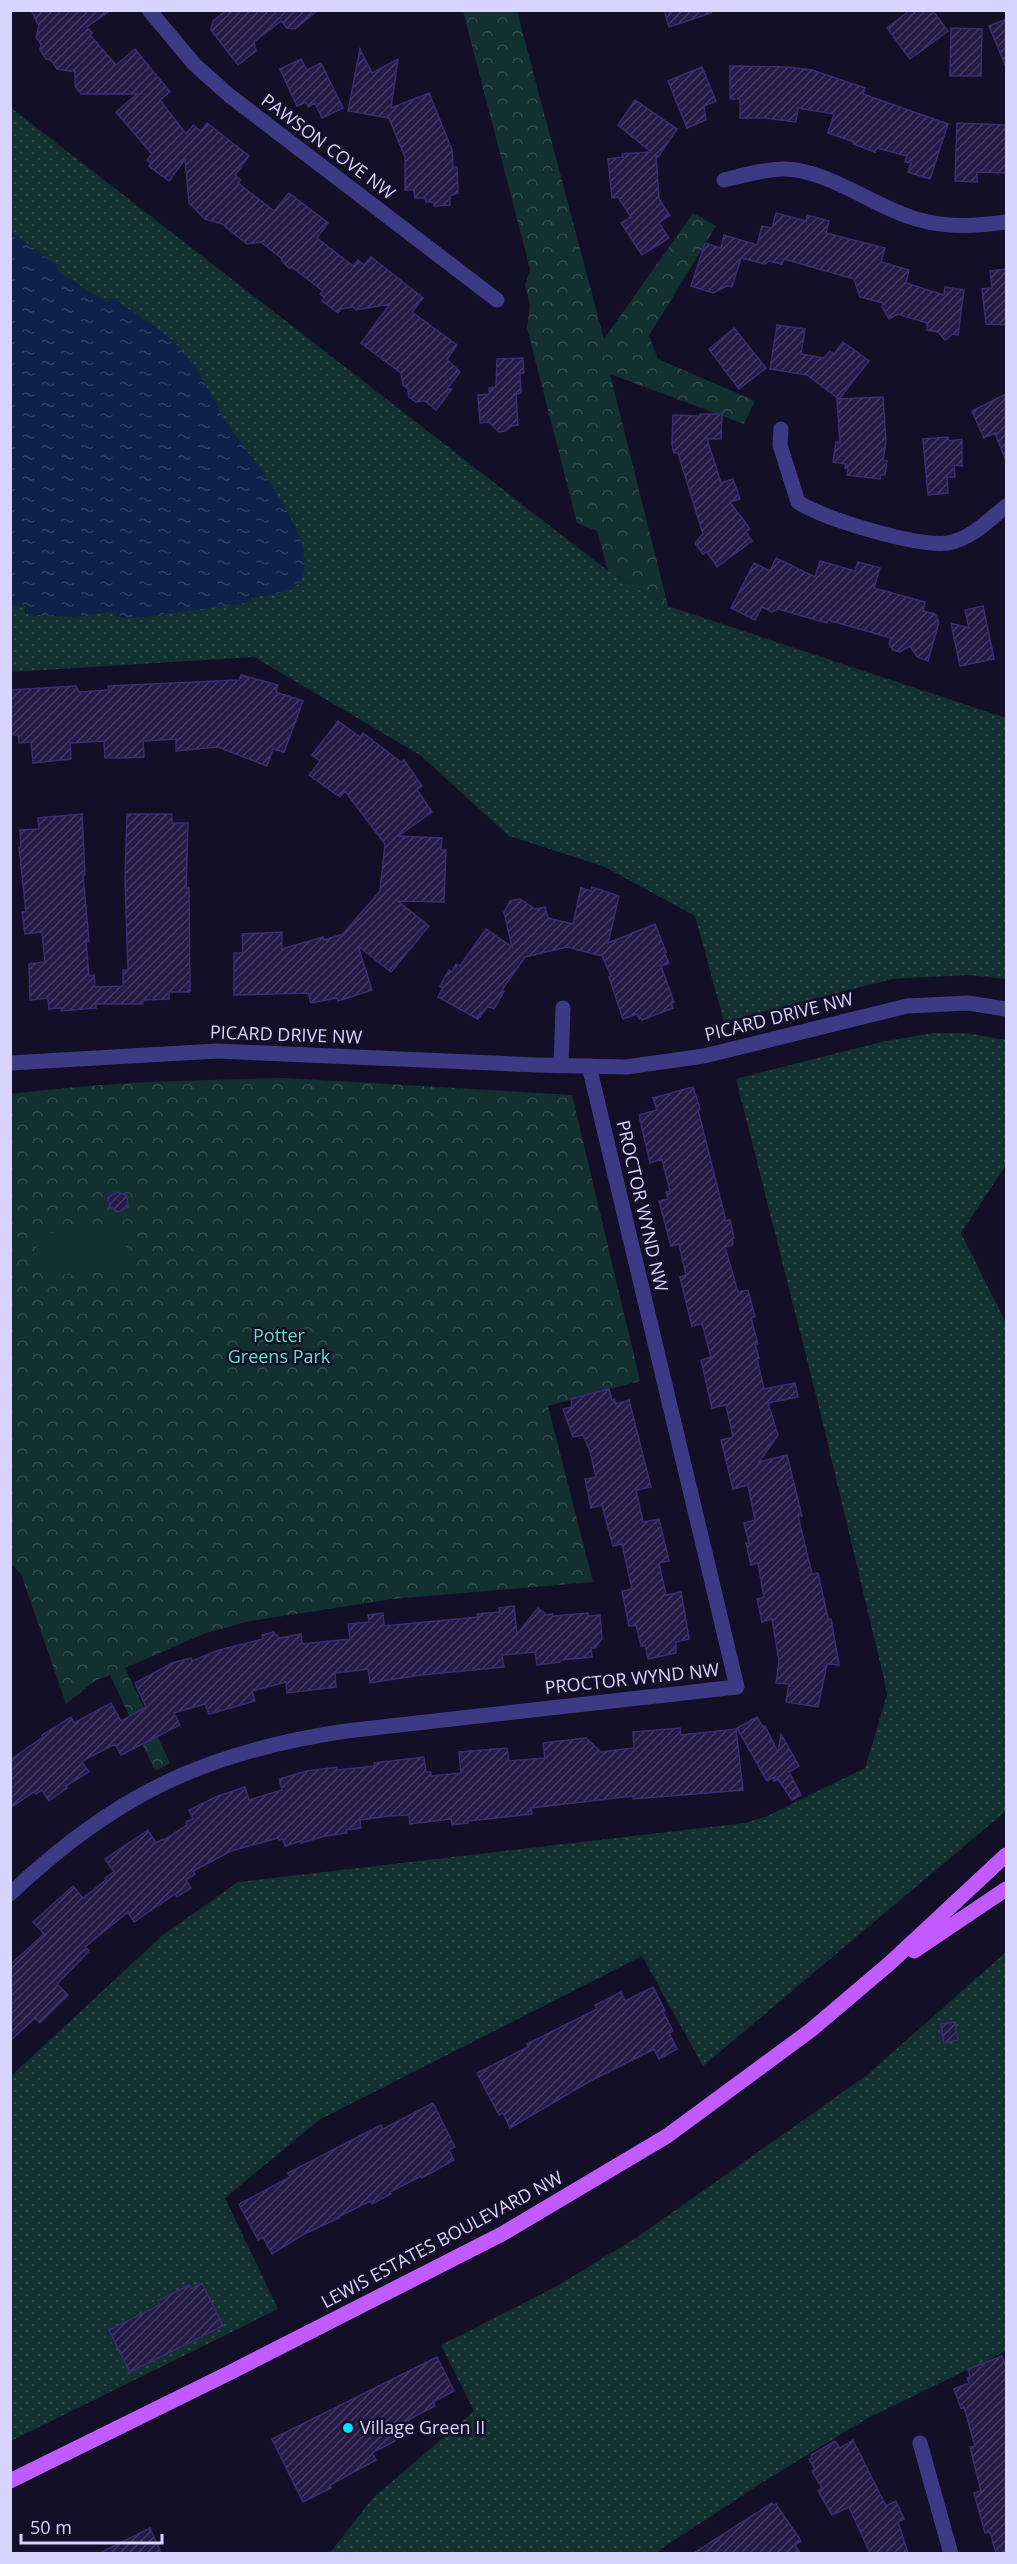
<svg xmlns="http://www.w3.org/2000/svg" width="1017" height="2564" font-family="'Open Sans',sans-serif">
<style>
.grass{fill:url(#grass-dots)}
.park{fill:url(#park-crowns)}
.pitch{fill:#12302f}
.water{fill:url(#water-ripples)}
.building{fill:url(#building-hatch);stroke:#3b2d73;stroke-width:1.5}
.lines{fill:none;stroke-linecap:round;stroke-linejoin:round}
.minor{stroke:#3d3a85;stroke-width:15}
.major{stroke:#c25bff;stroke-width:15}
.poi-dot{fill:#00e5ff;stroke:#130f26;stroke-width:2}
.labels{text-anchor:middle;stroke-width:5;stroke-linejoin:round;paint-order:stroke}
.street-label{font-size:18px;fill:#d9d4ff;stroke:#130f26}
.park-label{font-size:18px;fill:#5fe0c0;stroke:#130f26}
.poi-label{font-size:18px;fill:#d9d4ff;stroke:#130f26;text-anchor:start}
</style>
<defs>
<pattern id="grass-dots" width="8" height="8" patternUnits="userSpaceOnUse" patternTransform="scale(1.5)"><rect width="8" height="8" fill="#12302f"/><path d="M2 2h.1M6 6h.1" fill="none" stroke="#344d4e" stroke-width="1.8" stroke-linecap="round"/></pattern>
<pattern id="park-crowns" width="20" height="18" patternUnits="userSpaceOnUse" patternTransform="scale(1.5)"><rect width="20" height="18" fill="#12302f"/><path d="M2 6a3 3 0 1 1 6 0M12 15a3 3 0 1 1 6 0" fill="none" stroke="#344d4e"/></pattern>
<pattern id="water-ripples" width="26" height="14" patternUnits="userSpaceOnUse" patternTransform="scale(1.5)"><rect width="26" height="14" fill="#0c2248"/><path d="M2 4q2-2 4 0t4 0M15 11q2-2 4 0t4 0" fill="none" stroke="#2f4163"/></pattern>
<pattern id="building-hatch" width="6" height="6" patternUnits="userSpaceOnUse" patternTransform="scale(1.5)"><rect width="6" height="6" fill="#241b47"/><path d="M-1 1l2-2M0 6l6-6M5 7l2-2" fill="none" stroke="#433b63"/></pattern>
</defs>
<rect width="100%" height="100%" fill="#130f26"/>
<path class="grass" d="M10,107L608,571L668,606L1006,718V979L969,975L892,979L724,1022L695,916L603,866L509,836L420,755L254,657L11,672Z
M933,1033H966L1006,1040V1165L961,1233L1006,1323V1811L703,2066L642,1956L319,2120L225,2198L278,2309L11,2441V2076L163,1935L238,1882L745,1823L765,1817L865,1768L887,1695L884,1679L818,1403L736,1079L881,1042Z
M1006,1952V2351L866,2419L763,2482L655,2553L329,2554L372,2499L474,2411L441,2345L557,2286L639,2236L867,2075Z"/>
<path class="park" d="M463,11H517L604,339L693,213L716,226L649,336L658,359L755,401L744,424L610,374L668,606L608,571L597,531L577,523L527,328L530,305L525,285L530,269Z
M286,1078L572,1095L640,1381L548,1406L593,1582L393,1599L250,1621L206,1633L125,1668L170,1763L155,1771L110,1675L95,1681L66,1704L21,1574L11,1564L10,1094C102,1082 193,1080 286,1078Z"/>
<path class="pitch" d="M123,1224L129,1266L42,1277L36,1235Z"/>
<path class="water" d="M11,232L58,266L56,270L108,303L113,298C134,314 161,328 179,347C199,367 210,396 225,420C247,454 322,539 301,580C293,595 266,595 251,598L252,602L136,618L117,617L116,611L71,617L25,614V607L11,605Z"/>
<path class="building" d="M31,10H111L87,27L92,33L90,35L116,65L135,49L170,92L160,100L186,134L193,125L201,131L207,123L249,156L235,175L241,180L238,183L274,211L289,193L328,223L317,238L353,266L358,260L364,265L371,257L423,298L412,312L457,345L447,359L460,372L447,389H452L436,410L425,401L416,402L409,397L408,389L403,385L401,373L361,343L390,304L356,310L353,307L341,309L338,313L322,301L324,297L320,294L323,291L293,268H289L283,262L281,258L261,242L247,244L222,224L205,219L189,203L185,159L169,181L149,166L151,163L147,160L152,154L116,112L137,94H81L75,86V72L57,69L51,60L46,59L40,50L41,44L36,37L39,26Z
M227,10H318L295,29L287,28L281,21L254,42L256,51L238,65L211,30L213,21Z
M664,10H711V13L669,27Z
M910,10H932L948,31L910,59L887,28Z
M1006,19V67L989,26Z
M951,28L982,29L981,76H950Z
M360,49L372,73L398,59L391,108L429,93L452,150L453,167H457L458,193L450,196V205L434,206V202H426L425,198H415L414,190H405V157L389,118L348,111Z
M301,59L307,70L321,63L343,108L322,118L315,103L308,107L306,102L297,106L280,69Z
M730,66L787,67L812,70L865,88L863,94L948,124L930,179L908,172L911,163L905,162L907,156L877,148L875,152L853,144L854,142L828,133L834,114L798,108L796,122L764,118H740V99H730Z
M702,67L716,101L704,106L706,120L687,128L668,81Z
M635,100L677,129L658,157L656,155L659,199L670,215L659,223L669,238L642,255L621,223L631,217L618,197L612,198L608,159L623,157L622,154L651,152L618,125Z
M957,123L1006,125V173L977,172V182L955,181Z
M776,213L806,221L807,215L829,221L826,233L885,248L881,262L909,270L906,283L944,295L945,287L964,290L958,335L953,334L945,340L938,332L927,330V323L898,314L889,319L882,307L883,303L860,297L854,279L784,259L782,264L769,261L765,264L741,258L732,287L727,286L713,293L691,286L705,243L721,248L724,235L757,245L762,226L772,228Z
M1006,269V325L986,324L982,289L992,288L990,271Z
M777,325L805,329L801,354L824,358L830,351L834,354L843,342L869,361L839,399L807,375L770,369Z
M734,328L766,368L739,389L709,349Z
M523,358L524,373H520L521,393L516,394L518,425L512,426L505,431L499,432L489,422L480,423L478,395L489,394V388L496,387L497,359Z
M1006,394V461L995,433L984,438L972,411Z
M883,397L886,442L883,460L887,461L885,475H881L880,479L847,475L848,469L845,468L846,464L833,462L836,442L840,443L837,399Z
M700,414H722L721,439H707L721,483L733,479L740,499L730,502L750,529L746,532L752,541L717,567L707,552L703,554L695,543L703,534L678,453H674L672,445L673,415L700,416Z
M948,437L949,441L962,439V466L954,465L955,477H947L948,493L928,495L923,439Z
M776,558L815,577L820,561L855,571L858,562L880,568L874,588L925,602L923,611L935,614L939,622L928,661L917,657L910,646L900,652L893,650L889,644L891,638L828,620L827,623L778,609L772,612L762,607L755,620L731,608L754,563L770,571Z
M983,606L994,659L960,666L951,623L969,628L965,610Z
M241,675L278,685L276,692L303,701L284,752L273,749L267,766L218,747L176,751V739L143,741L144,757L123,758H105L104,741L70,743L71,759L33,763L31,742L19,743L18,735H10V690L76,686L79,692L109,690L108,686L239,680Z
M338,721L360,737L363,733L401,762L404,760L422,786L417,790L432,812L398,836L442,838L441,850H446L444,902L398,901L429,926L391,972L358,946L372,990L338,1001L337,998L311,1003L308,993L234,995V953H243L242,934L282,932V949L323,937L324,940L343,934L380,891L385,844L345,791L340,797L309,775L320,761L312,755Z
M82,814L85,875H83L89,941L86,942L89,976L94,975L95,987L123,986V970H128L125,878L127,814H172V823H188L186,888H189L190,992H169V999L143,1000V1004H96V1008L61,1011V1008L49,1009L48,998L30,1000L29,964L45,962L42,932L25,934L22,912H26L19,847H21L20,830L39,829L38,818Z
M592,887L619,896L608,943L655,924L666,952H664L669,963L661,966L674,1002L671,1003L673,1008L642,1020L641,1018L639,1019L637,1014L623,1019L609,977L611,976L602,956L567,947L525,957L502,990L504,991L494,1009L488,1006L478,1019L438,997L443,988L440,986L449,970L452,972L456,964L460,966L486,929L512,947L504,912L510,901L520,899L535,909L545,907L548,918L573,924L581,888L591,891Z
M693,1087L700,1109L698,1110L726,1221L730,1220L734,1238H732L733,1245L725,1247L738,1292L748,1290L755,1317L751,1318L758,1344H755L759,1358L757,1359L764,1389L795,1383L798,1397L768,1403L778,1435L759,1462L787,1455L802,1516H798L812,1574L818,1573L828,1619H831L839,1665L827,1664L818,1707L786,1702L789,1684L776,1683L779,1661L772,1619L762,1622L757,1599L764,1597L758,1563L751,1565L746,1543H749L744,1523L755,1520L748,1485L733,1489L721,1440L733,1437L726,1405L712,1408L701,1360L711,1357L705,1334L702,1324L692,1326L680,1277L686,1275L679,1244L671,1246L659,1201L668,1199L666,1192L670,1191L662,1159L650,1163L639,1115L657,1110L653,1098Z
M117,1192L127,1196L128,1207L118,1212L110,1207L108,1198Z
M609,1389L612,1400L615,1399L616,1404L629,1400L651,1487L636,1490L643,1522L659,1519L669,1561L659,1563L666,1595L681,1592L685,1615L689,1639L676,1642V1653L648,1659L645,1645L641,1646L636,1625L629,1626L622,1591L632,1589L622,1544L613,1546L602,1505L591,1508L585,1479L596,1477L590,1451L583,1435L573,1437L563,1409L572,1407L571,1399Z
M514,1606L517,1634L538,1608L547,1615L552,1614L553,1616L588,1613V1616L600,1615L602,1639L595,1648H591L592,1657L560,1660V1662L537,1665L535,1652L502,1655L504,1667L421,1675L370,1683L368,1669L335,1673L336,1687L287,1693L286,1682L252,1691L255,1701L209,1714L205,1704L174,1713L180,1725L121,1755L115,1744L88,1758L82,1762L89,1772L66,1786L67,1788L49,1801L42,1790L36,1794L34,1792L10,1808V1760L43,1737L42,1735L71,1717L74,1723L111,1703L121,1721L146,1707L135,1683L172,1663L191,1658L192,1661L219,1650L263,1639L262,1635L273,1632L280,1638L301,1634L302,1644L350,1639L348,1624L369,1622L368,1615L383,1613L384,1626L478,1617L477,1614L500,1612L499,1608Z
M757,1717L763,1727L765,1726L778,1752L781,1734L799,1766L789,1772L801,1795L792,1800L778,1779L774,1781L775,1777L767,1781L737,1728Z
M680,1728L681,1735L736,1729L743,1790L633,1799V1796L531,1808L532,1814L468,1821V1823L452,1825L451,1819L410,1824L409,1815L389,1816L360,1820L361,1828L346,1830L347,1833L325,1836L301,1843V1841L285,1846L283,1839L279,1840L278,1838L231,1851L193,1871L195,1874L186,1880L191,1888L177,1897L175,1894L134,1922L128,1912L85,1947L89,1951L57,1984L68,1995L40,2023L35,2018L10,2041V1965L44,1934L33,1922L73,1886L83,1898L106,1880L105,1878L114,1872L105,1859L148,1830L156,1843L163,1839L164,1840L187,1825L186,1822L193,1819L189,1810L218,1796L245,1787L249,1800L282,1790L279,1779L307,1771L337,1767V1770L375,1766L374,1763L424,1757L426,1772H431V1776L461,1773L459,1752L507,1748L509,1761L545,1758L543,1743L586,1738L601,1752L634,1748L633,1732Z
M653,1987L665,2011L663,2012L673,2031L669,2033L677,2049L659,2059L654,2049L592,2080L510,2128L503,2113L499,2115L477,2073L528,2047L527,2044L597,2009L595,2005L621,1992L625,2001Z
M955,2022L958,2040L944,2043L941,2024Z
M433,2103L455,2147L449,2150L454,2160L422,2178L421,2176L390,2192L391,2194L372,2204L370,2201L338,2217L339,2218L304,2234L272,2254L263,2237L258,2240L239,2204L290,2177L288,2173L381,2125L383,2129Z
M202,2283L223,2326L130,2372L109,2330L160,2305L158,2301L189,2285L191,2289Z
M1002,2356L1006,2367V2553H996L990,2532L985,2533L974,2493L981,2491L970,2447L975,2446L964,2407L961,2408L954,2389L969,2383L967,2378L970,2377L968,2369Z
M437,2357L454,2391L433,2402L435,2406L408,2420L410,2423L391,2432L395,2441L372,2453L376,2460L330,2485L331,2488L303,2502L272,2439Z
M853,2440L886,2506L896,2501L904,2519L898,2522L908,2553H870L849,2507L832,2515L818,2491L822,2488L812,2471L815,2469L809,2459L812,2458L811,2455L835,2441L840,2448Z
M772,2503L774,2505L776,2504L801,2541L795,2545L800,2553H694Z
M150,2528L161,2553H100Z"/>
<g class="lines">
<path class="minor" d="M149,10L195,65L230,96L497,300
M724,180C743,175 762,170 782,169C827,168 876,209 920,220C949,228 977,226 1006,222
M781,429L780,445L798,502C824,519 917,547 948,543C971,539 989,520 1006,506
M10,1063L217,1051L536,1065L626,1067L704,1056L907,1006L968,1003L1006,1009
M561,1066L563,1008
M10,1894C114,1795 205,1752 346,1731L737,1687L589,1066
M920,2443L951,2554"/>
<path class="major" d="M914,1951L1006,1889
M10,2481L231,2372L502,2234L667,2136L811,2030L890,1963L1006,1855"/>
</g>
<circle class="poi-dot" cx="348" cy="2428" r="6"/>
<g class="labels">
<g class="street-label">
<text transform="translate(328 147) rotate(37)" y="6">PAWSON COVE NW</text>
<text transform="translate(779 1017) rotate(-14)" y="6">PICARD DRIVE NW</text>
<text transform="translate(286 1035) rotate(2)" y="6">PICARD DRIVE NW</text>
<text transform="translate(642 1206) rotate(77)" y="6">PROCTOR WYND NW</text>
<text transform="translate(632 1679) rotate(-6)" y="6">PROCTOR WYND NW</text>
<text transform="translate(442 2240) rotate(-28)" y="6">LEWIS ESTATES BOULEVARD NW</text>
</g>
<g class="park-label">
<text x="279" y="1342">Potter<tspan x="279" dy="21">Greens Park</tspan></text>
</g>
<g class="poi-label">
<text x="360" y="2434">Village Green II</text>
</g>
</g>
<rect width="1017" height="2564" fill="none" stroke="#d9d4ff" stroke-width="24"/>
<path d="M21 2534v9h141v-9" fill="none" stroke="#d9d4ff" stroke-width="3"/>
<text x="30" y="2534" font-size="18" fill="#d9d4ff" stroke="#130f26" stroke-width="4.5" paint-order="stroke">50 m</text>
</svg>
